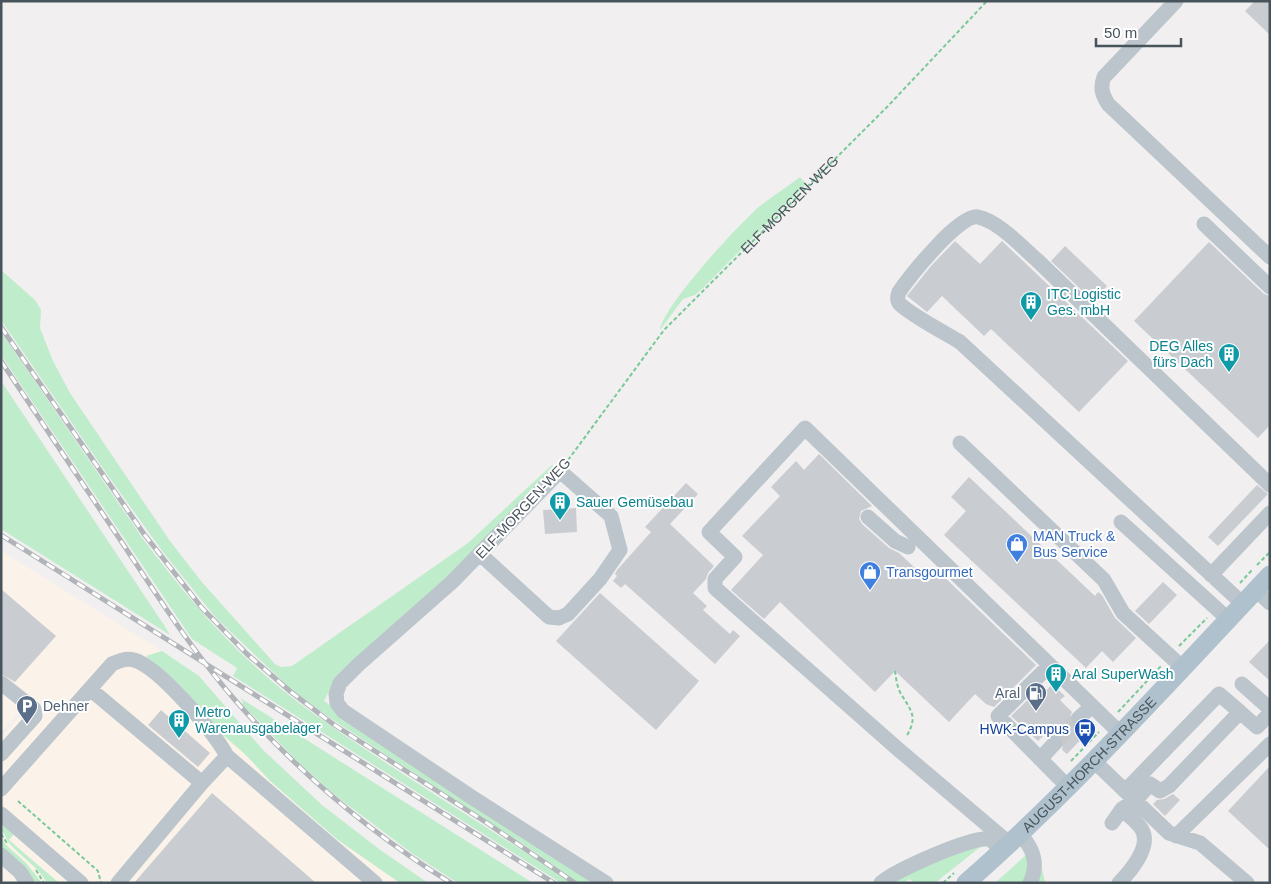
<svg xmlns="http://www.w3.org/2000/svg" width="1271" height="884" font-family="Helvetica,sans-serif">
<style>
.commercial{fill:#fbf3e9}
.green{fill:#bfedcb}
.building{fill:#c9ccd1}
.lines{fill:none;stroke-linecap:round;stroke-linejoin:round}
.minor-tunnel{stroke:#c7c8ca;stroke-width:15;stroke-dasharray:15 8;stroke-linecap:butt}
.path{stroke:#79c997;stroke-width:2;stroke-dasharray:4 2.5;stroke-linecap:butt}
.minor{stroke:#bbc5cb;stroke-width:15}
.major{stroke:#afc1cc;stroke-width:19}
.rail-casing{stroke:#b1b5b9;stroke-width:5}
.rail{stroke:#fff;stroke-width:3;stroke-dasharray:9;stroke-linecap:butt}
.labels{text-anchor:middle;stroke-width:4;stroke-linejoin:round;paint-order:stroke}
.street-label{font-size:14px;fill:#48545b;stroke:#fff}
.culture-label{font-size:14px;fill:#0d838f;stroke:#fff;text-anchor:start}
.shop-label{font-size:14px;fill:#366cbe;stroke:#fff;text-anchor:start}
.service-label{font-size:14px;fill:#4e5e75;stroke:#fff;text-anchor:end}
.transit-label{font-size:14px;fill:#164399;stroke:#fff;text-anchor:end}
</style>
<rect width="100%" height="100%" fill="#f1efef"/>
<path class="commercial" d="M1,551L162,651L146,657L181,686L224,736L246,755L269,780L338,840L400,883H59L9,840L1,824V737L22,713L27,717L15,707L20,711L1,733V695L6,699L1,688Z
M1,831L4,833L9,843L35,866L47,883H42L21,858L6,845L1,837Z
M1,846L20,862L36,883H1Z"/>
<path class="green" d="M800,177L806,184L703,288L695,295L683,299L660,330C662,307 740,223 760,206C773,196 787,187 800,177Z
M1,270L35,300L41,310L40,328L53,361L70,393L170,541L201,581L275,664L281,667L292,666L468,543L552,465L556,470L492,537L332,685L324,701L597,883H579L532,850L330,718L291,689L216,618L163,552L109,477L1,320Z
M1,332L143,539C180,588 220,637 267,677C299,705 335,729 371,753C437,797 505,838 571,883H561L233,676L237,668L192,639L1,355Z
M1,381L164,625L170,635L1,529Z
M162,651L199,676L263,750L322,805L379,849L428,883H400L338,840L269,780L246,755L224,736L181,686L146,656Z
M240,698L533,883H458L413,854L336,796L300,764L242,704L243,702Z
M1,824L15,833L9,840L59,883H47C38,866 22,858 10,844C6,840 6,834 1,831Z
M1,837L6,845L26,863L42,883H36L20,862L1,846Z
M979,843V848L935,883H915L909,879L904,883H887Z
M1037,845L1045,883H995Z"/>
<path class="building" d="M1255,1H1270V35L1245,11Z
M955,241L980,264L1002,241L1128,361L1079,412L991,329L984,336L942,296L927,312L907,296L931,266Z
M1209,242L1264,294L1270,296V425L1258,438L1134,321Z
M1065,246L1107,286L1093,301L1051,261Z
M819,454L872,506L861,511L859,519L862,524L889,548L899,553L929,581L938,571L1036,665L994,707L986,704L975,694L949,722L895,671L875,692L780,602L764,619L731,590L763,555L742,536L780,496L771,487L796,461L804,470Z
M969,477L1095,596L1098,592L1102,595L1115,618L1136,638L1113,662L1102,651L1086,668L944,535L966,511L951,497Z
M686,483L698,494L670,524L714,566L708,573L706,579L693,593L707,606L703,610L730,634L733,630L740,636L715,664L625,584L621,588L613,581L617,576L615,574L617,570L651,532L645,527Z
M1257,485L1268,494L1218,546L1208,537Z
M576,508L577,532L545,534L543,510Z
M1163,582L1177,595L1149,624L1135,611Z
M1,589L56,636L15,682L1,674Z
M600,593L699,681L656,730L556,641Z
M1270,640V681L1249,662Z
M1052,684L1065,696L1060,700L1072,712L1070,716L1072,724L1081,727L1086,724L1091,729L1067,754L1062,750L1064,741L1061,736L1053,734L1048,737L1045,734L1038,741L1011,716L1042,686L1047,690Z
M161,710L210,753L198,767L148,725Z
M1270,766V850L1228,811Z
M212,793L316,883H134Z
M1173,794L1180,800L1165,816L1153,804L1157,800L1164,799Z"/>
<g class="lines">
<path class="minor-tunnel" d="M1055,743L1079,718"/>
<g class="path">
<path id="s1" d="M568,460L664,330L888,106L987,1"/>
<path d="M1257,565L1270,552"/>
<path d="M1240,583L1252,570"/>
<path d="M1179,646L1207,618"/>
<path d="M895,671C896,678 897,687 901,694C912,712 918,717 906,737"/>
<path d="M1118,712L1161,666"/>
<path d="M1071,761L1099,732"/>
<path d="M18,801L98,871L101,883"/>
<path d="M1,834L7,843"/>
<path d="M36,870L44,883"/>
<path d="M943,883L954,873"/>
</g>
<path class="minor" d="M1176,1L1104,77C1100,88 1102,94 1108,104L1270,257
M1204,224L1270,287
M960,443L1104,580L1123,613L1182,667
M868,517L895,541L908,547
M1121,522L1228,619
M480,554L549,617L559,618L568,614L600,579L620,550L611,516L560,471L452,582L358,665L340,683L336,694L337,703L343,711L473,798L606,883
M1211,575L1270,513
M1256,590L1270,603
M1243,604L960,342C947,334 907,313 899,303C896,299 898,296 899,292C910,276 960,213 978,217C998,221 1021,246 1037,260L1270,485
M1050,665L998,716L1068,787
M1,683L34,709L35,716L1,754
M1242,684L1270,709
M90,689L202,783
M1240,712L1257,727L1270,713
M1079,718L1092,706
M1040,759L1055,743
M1094,761L1169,833L1200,843L1247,883
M1,789L112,664C119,661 125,658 134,660C159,667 214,732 227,756L375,883
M1,814L81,883
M1112,823L1122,809L1135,801L1150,784L1160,791L1169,786L1240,712L1219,694L1125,791
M1020,834C1034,849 1039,864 1030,883
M1176,836L1270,744
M1010,844L899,750L715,588V579L735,557L709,532L805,428L1120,733
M1,855L20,872L27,883
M118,883L201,784L227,756
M881,883C896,870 972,836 990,839L1003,851
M1119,883C1130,872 1150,848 1143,832C1140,823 1128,816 1122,809"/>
<path class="major" id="s2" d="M966,883C1074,788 1171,680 1270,575"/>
<g class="rail-casing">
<path id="rail" d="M1,327L144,534L202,608L247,654L291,692L333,724L487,823L575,883
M1,361C42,422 82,483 123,544C158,597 193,652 235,700C298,772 370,833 451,883
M1,535L554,883"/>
</g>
<use href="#rail" class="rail"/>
</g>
<defs>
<g id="building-pin" transform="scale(1.125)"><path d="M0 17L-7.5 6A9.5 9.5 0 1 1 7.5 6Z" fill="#0f9aa8" stroke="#fff"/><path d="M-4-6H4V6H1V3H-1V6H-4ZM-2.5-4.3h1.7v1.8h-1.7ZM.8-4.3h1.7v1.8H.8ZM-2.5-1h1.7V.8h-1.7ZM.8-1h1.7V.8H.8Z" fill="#fff"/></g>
<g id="shop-pin" transform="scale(1.125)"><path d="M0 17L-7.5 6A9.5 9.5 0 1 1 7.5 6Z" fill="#3f7fe0" stroke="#fff"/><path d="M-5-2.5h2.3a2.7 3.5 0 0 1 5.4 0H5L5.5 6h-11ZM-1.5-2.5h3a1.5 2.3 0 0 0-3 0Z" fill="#fff"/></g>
<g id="fuel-pin" transform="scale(1.125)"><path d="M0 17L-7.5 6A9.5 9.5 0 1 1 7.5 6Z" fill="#5c6f8a" stroke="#fff"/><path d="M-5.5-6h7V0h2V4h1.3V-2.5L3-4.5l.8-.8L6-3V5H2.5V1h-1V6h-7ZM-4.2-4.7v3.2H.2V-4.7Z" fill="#fff"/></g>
<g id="parking-pin" transform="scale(1.125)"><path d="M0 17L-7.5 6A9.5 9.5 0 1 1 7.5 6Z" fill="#5c6f8a" stroke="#fff"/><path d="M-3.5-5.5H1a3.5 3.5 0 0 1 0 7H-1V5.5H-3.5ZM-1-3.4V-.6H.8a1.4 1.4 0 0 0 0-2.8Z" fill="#fff"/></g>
<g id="bus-pin" transform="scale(1.125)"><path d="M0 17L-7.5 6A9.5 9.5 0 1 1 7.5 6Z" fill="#1a4fb4" stroke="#fff"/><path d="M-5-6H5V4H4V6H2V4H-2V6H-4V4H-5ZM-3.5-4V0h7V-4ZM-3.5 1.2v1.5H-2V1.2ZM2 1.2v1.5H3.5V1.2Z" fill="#fff"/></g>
</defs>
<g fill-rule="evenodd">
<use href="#building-pin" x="1031" y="302"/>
<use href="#building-pin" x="1229" y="354"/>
<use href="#building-pin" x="560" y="502"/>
<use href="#shop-pin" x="1017" y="544"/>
<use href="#shop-pin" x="870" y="572"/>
<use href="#building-pin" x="1056" y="674"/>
<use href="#fuel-pin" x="1036" y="693"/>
<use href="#parking-pin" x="27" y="706"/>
<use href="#building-pin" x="179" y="720"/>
<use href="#bus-pin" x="1085" y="729"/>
</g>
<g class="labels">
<g class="street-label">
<text dy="5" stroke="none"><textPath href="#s1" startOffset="339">ELF-MORGEN-WEG</textPath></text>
<text transform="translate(523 508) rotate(-47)" y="5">ELF-MORGEN-WEG</text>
<text dy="5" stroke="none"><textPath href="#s2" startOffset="171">AUGUST-HORCH-STRASSE</textPath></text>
</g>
<g class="culture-label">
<text x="1047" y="299">ITC Logistic<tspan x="1047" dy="16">Ges. mbH</tspan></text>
<text x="1213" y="351" text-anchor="end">DEG Alles<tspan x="1213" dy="16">fürs Dach</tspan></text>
<text x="576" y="507">Sauer Gemüsebau</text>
<text x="1072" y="679">Aral SuperWash</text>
<text x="195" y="717">Metro<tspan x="195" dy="16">Warenausgabelager</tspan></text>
</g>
<g class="shop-label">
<text x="1033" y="541">MAN Truck &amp;<tspan x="1033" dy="16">Bus Service</tspan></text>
<text x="886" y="577">Transgourmet</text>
</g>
<g class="service-label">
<text x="1020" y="698">Aral</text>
<text x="43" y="711" text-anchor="start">Dehner</text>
</g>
<g class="transit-label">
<text x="1069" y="734">HWK-Campus</text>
</g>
</g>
<rect width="1271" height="884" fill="none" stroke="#48545b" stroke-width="5"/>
<path d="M1096 38v8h85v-8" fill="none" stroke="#48545b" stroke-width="2.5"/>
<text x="1104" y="38" font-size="15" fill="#48545b" stroke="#ffffff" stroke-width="4" paint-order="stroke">50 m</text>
</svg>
